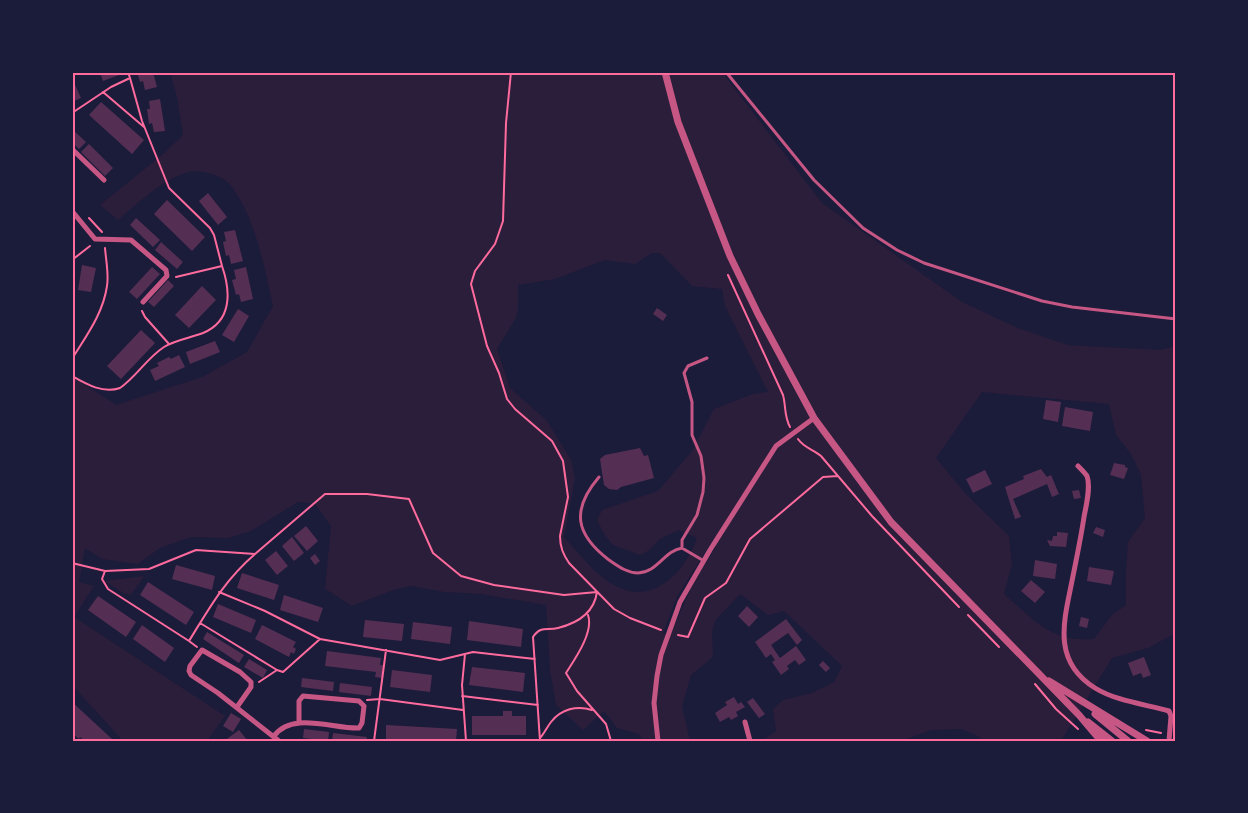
<svg xmlns="http://www.w3.org/2000/svg" width="1248" height="813" font-family="'Exo 2',sans-serif">
<style>
.green{fill:#2a1e3b;fill-rule:evenodd}
.building{fill:#542f53}
.lines{fill:none;stroke-linecap:round;stroke-linejoin:round}
.path{stroke:#ff6b9d;stroke-width:2}
.service{stroke:#c65784;stroke-width:3}
.minor{stroke:#c65784;stroke-width:5}
.tertiary{stroke:#c65784;stroke-width:7}
.neatline{fill:none;stroke:#ff6b9d;stroke-width:2}
</style>
<rect width="100%" height="100%" fill="#1b1b3a"/>
<path class="green" d="M170,72H722L822,203L962,302L1018,328L1068,345L1160,350L1176,346V633L1148,648L1112,658L1061,741H980V737L961,729L931,730L901,741H762L776,731L773,709L783,700L812,693L834,682L842,666L784,611L768,615L740,594L715,621L712,632L713,657L691,675L682,706L690,741H643L639,734L617,728L604,711L583,730L556,705L550,670L546,605L481,594L444,592L411,586L396,589L352,606L325,589L331,526L315,504L298,502L251,531L228,538L191,537L160,548L138,564L102,559L85,548L79,582L94,586L74,617L225,716L209,738L212,741H123L72,685V376L116,405L202,377L247,352L273,306C264,265 256,220 231,186C224,176 201,169 189,172C162,179 139,203 118,220L100,205L162,155L183,135L177,97ZM652,253H660L692,286L722,289L725,306L768,392L753,394L714,409L692,451L658,491L602,510L597,520L604,534L613,545L640,555L648,551L660,539L679,530L697,538C685,572 653,607 614,585C594,574 579,553 564,537L575,478L571,460L547,421L510,388L497,349L516,318L518,309V285L555,279L605,260L635,264ZM982,392L1109,404L1116,435L1131,454L1141,475L1145,518L1128,542L1126,572V605L1112,615L1094,639C1050,642 1036,621 1004,594L1012,564L1009,536L965,493L936,458ZM710,544L716,547L692,586L670,635L663,633L677,597Z
M144,576L131,595L125,594L104,581Z"/>
<path class="building" d="M100,72H118L119,75L103,81Z
M137,72H153L157,87L145,90L143,81L140,82Z
M72,78L81,98L72,102Z
M160,99L165,131L154,132L152,123L149,124L147,109H150L149,101Z
M101,102L144,140L132,154L89,115Z
M72,129L86,142L79,149L72,142Z
M89,144L113,168L105,176L81,152Z
M208,193L227,217L218,225L199,201Z
M167,200L205,237L192,251L154,214Z
M136,218L160,240L153,247L130,225Z
M235,230L243,261L231,264L229,255L226,256L223,242L226,241L224,232Z
M161,242L183,262L177,269L155,250Z
M82,265L96,268L91,292L78,290Z
M152,267L160,274L137,299L129,292Z
M246,267L253,299L241,302L239,294L236,295L232,280L236,279L234,270Z
M168,280L174,286L154,307L148,302Z
M202,286L216,300L189,328L175,315Z
M657,308L667,315L663,321L653,314Z
M238,309L249,316L234,342L222,335Z
M141,330L155,343L121,379L107,366Z
M215,341L220,352L190,364L186,352Z
M179,355L185,367L155,381L150,370L159,366L157,363L169,357L171,359Z
M1046,400L1061,402L1058,422L1043,419Z
M1065,407L1093,412L1090,431L1062,426Z
M640,448L644,456L648,455L654,478L621,487L617,490L609,489L604,485L600,459L605,455Z
M1114,463L1125,465V467L1128,468L1124,479L1110,475Z
M1041,469L1047,477L1051,475L1059,494L1052,497L1047,484L1013,499L1021,517L1015,519L1005,487L1024,479L1023,476Z
M985,470L992,484L973,493L966,479Z
M1079,490L1081,498L1074,499L1072,491Z
M306,526L318,541L307,551L294,536Z
M1096,527L1105,530L1103,537L1093,533Z
M1057,532L1068,533L1066,547L1050,546L1047,540L1052,541L1053,536H1057Z
M292,537L304,553L294,561L282,546Z
M276,551L288,566L277,575L265,560Z
M315,554L320,561L315,565L310,558Z
M1035,560L1057,564L1055,579L1033,576Z
M176,565L215,576L212,590L172,579Z
M1089,567L1114,571L1111,585L1087,581Z
M242,573L279,585L274,600L237,588Z
M1031,580L1045,592L1035,603L1021,591Z
M148,582L194,612L186,625L140,595Z
M284,595L323,608L318,622L280,610Z
M98,596L136,622L126,637L88,610Z
M218,604L256,620L251,633L213,617Z
M747,606L758,617L749,627L738,616Z
M1081,617L1089,619L1087,628L1079,626Z
M786,619L802,640L797,645L788,633L771,645L780,658L796,646L806,660L799,665L795,660L787,666L789,669L781,675L772,662L775,660L771,654L766,658L755,642Z
M365,620L404,624L402,641L363,637Z
M469,621L523,629L521,647L467,640Z
M413,622L452,627L450,644L411,639Z
M142,625L174,648L165,662L133,639Z
M262,625L296,642L293,647L296,649L294,654L291,652L289,657L255,639Z
M207,632L244,655L239,663L203,639Z
M327,651L381,658L380,665H383L382,678L375,677L376,672L325,666Z
M1144,657L1151,675L1143,678L1141,673L1133,676L1128,663Z
M249,659L267,670L263,678L244,667Z
M823,661L830,668L826,672L819,665Z
M472,667L525,673L523,692L469,685Z
M392,670L432,675L430,692L390,687Z
M302,678L334,682L333,691L301,687Z
M340,683L372,687L371,696L339,692Z
M734,697L738,704L741,702L745,707L736,712L738,716L731,720L729,717L720,722L715,713L727,705L725,702Z
M753,698L765,714L759,718L747,702Z
M72,702L112,739L110,741H85L80,737L79,739L72,733Z
M503,711H512V716H526V735H472V716H503Z
M231,713L241,719L233,732L223,726Z
M386,725L457,729L456,741H386Z
M304,729L329,732L328,741L303,738Z
M239,730L248,741H224Z
M333,733L367,737L366,741H332Z"/>
<g class="lines">
<path class="path" d="M511,72L506,123L503,221L495,244L475,271L471,284L487,346L499,373L507,399L515,409L552,441L563,461L568,497L560,536C560,547 563,554 569,563L614,609L630,618L661,630
M130,78L142,121L169,188L210,228L214,235L222,266L176,277
M103,92L144,127
M72,113L111,87L130,78L128,72
M89,218L102,232
M72,260L90,246
M728,275L783,395C786,406 784,416 790,427
M142,311L145,317L169,344
M72,359C86,336 103,314 107,286C109,274 106,261 105,248
M72,376C86,384 103,394 120,388C136,377 147,358 164,347C175,340 190,338 203,333C232,321 231,292 222,266
M798,439C804,448 813,449 821,456L872,516L959,607
M72,563L105,571L149,569L196,550L255,554L325,494H367L409,499L433,553L461,576L494,585L564,595L597,592C594,613 578,623 558,628C547,631 541,625 533,637L540,741
M105,571L102,579L108,589L189,641
M219,592L265,611L320,639L440,660L473,652L535,659
M588,615C594,632 575,659 566,673L577,691L606,724L611,741
M968,615L999,647
M200,623L277,670
M678,635L688,637L705,598L726,583L750,539L823,477L838,476
M197,647L189,641C210,607 224,581 255,554
M465,654L462,685L466,741
M259,682L277,670L283,672L320,639
M1035,684L1056,709L1078,729
M462,696L538,705
M367,700L380,699L463,710
M1146,730L1161,733
M540,738C544,734 547,727 551,722C561,709 577,705 592,710
M374,741L386,650"/>
<path class="service" d="M726,72L814,180L863,228L897,250L924,263L1042,301L1072,307L1176,319
M599,477C571,510 575,534 609,560C618,566 627,573 638,573C658,572 664,551 682,548L704,561
M682,548V540L697,515L703,492L704,478L701,456L692,435V402L684,373L688,366L707,358"/>
<path class="minor" d="M72,149L104,180
M72,211L95,239L131,240L166,270L167,276L143,302
M1078,466C1080,468 1085,473 1087,476C1091,487 1086,506 1084,517C1081,537 1077,556 1073,576C1065,618 1050,660 1095,688C1116,701 1144,704 1169,711L1171,716L1169,741
M237,707L251,687V682L240,672L202,650L190,666L189,671L191,675L218,693L279,741
M745,722L750,741
M274,736C292,711 333,729 359,728L362,723L364,706L359,701L303,696L299,701V723
M658,741L654,703L657,676L661,655L680,602L710,550L776,446L814,418"/>
<path class="tertiary" d="M665,72L678,122L730,256L758,314L814,418L891,522L1079,715L1101,741
M1049,681L1147,741
M1095,714L1128,741
M1088,722L1112,741"/>
</g>
<rect width="1248" height="813" fill="none" stroke="#1b1b3a" stroke-width="147"/>
<rect x="74" y="74" width="1100" height="666" class="neatline"/>
</svg>
